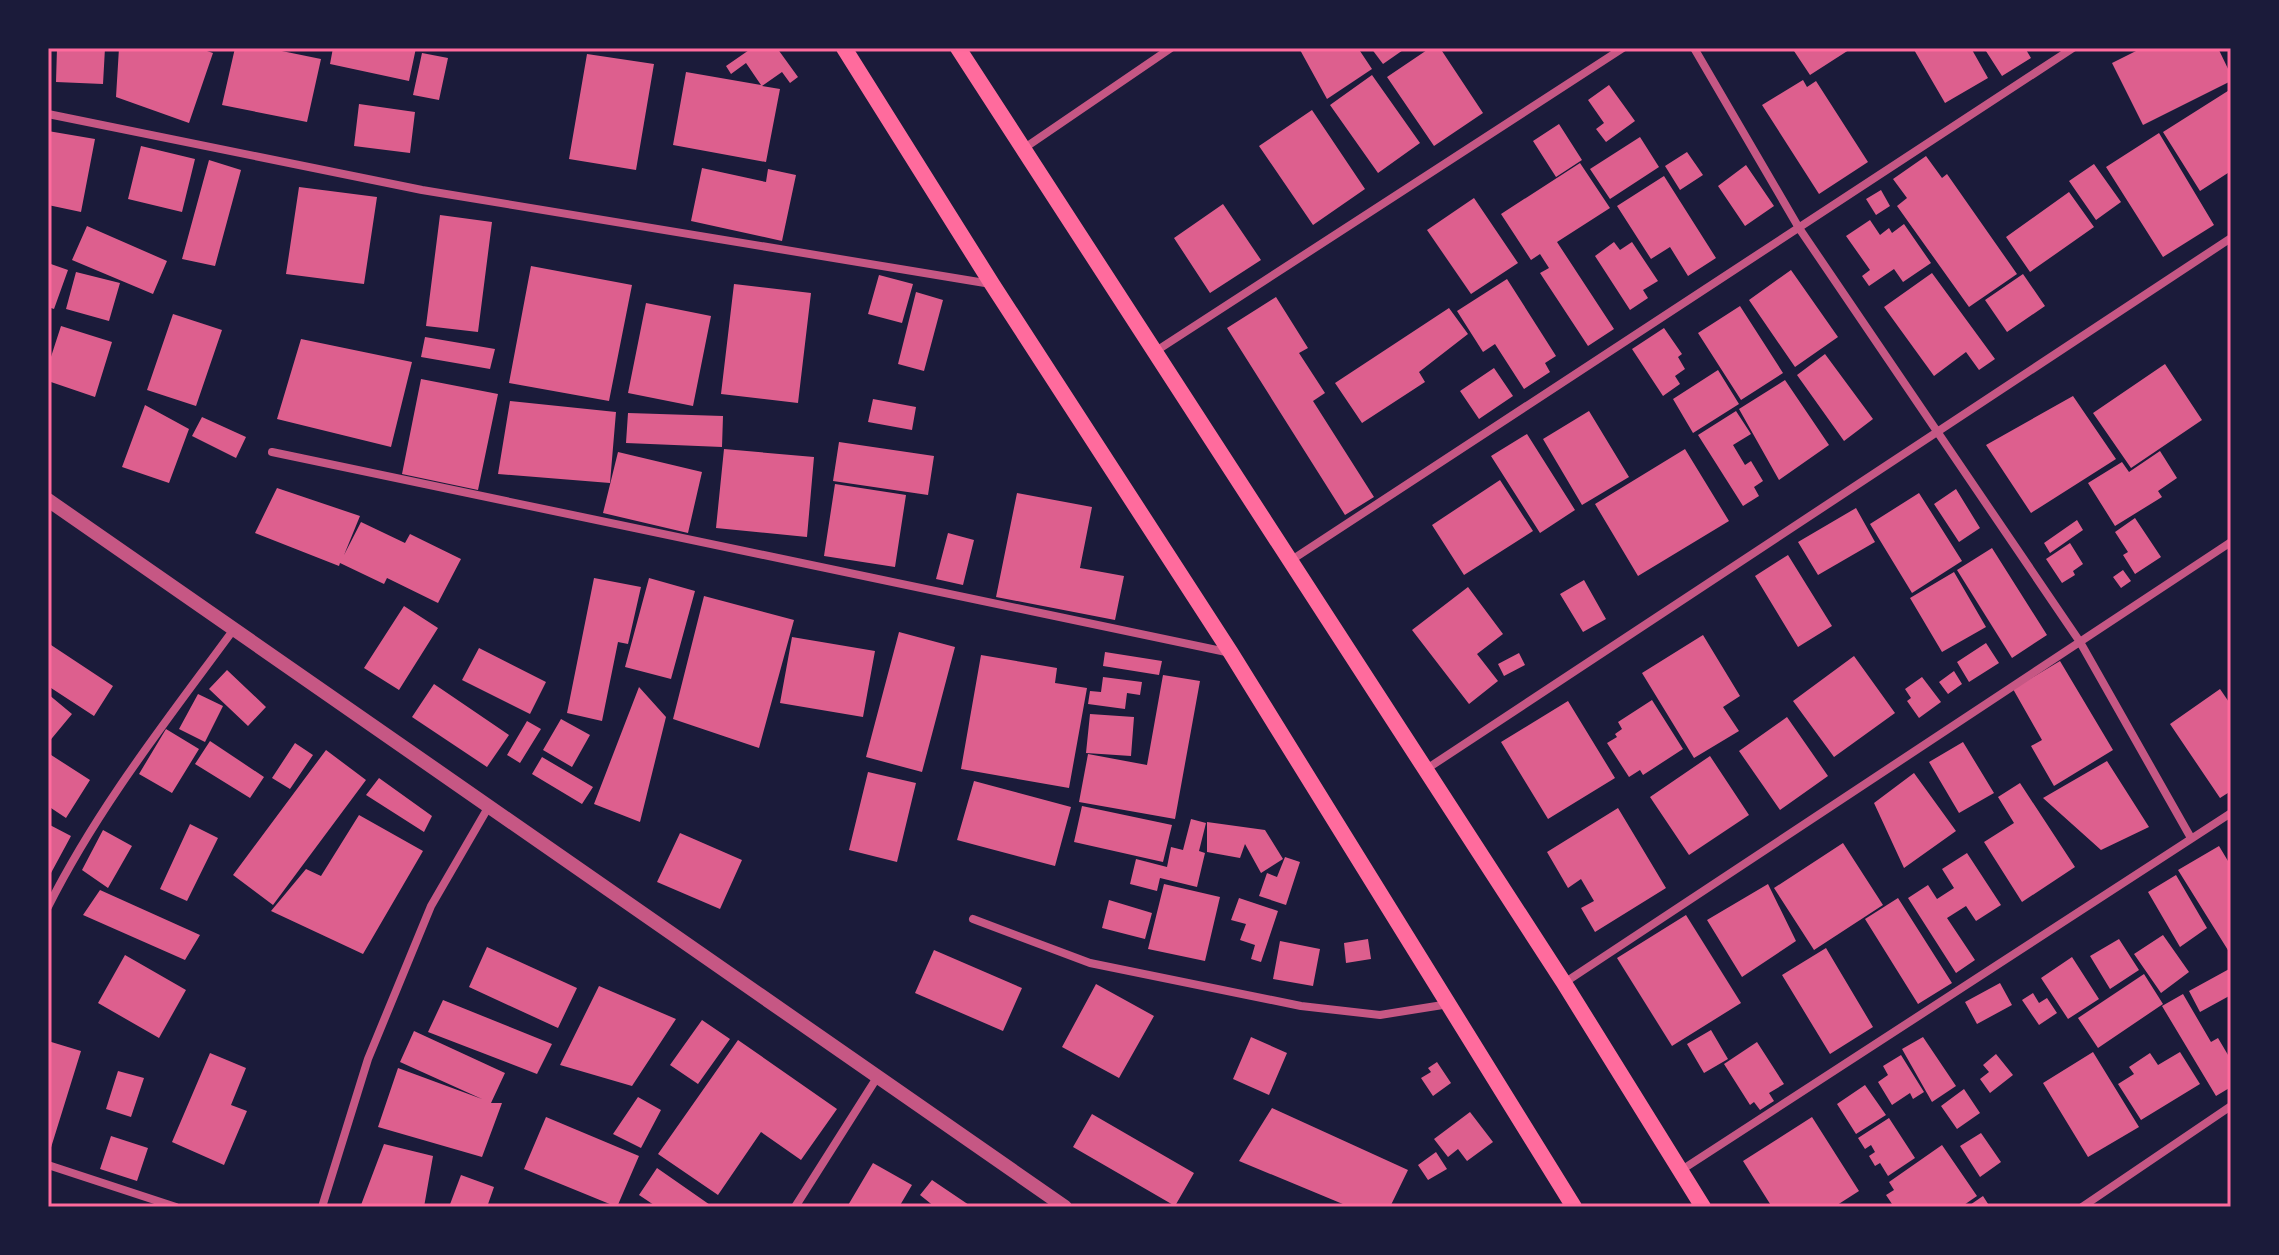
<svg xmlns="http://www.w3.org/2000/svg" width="2279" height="1255" font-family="Lora,serif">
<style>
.building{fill:#dd5f8e}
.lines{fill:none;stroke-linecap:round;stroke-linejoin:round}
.minor{stroke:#c65784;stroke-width:8}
.tertiary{stroke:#c65784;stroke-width:14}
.secondary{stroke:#ff6b9d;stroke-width:16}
.neatline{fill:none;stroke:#ff6b9d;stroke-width:3}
</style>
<rect width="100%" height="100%" fill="#1b1b3a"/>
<path class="building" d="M57,48H105L103,84L56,82Z
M119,48H198L213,53L189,123L116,97Z
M235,48H267L321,59L307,122L222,105Z
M333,48H416L409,81L330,64Z
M752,48H777L798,77L790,83L782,72L762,86L780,89L766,162L673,145L686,72L761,85L746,63L731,74L726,66Z
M1299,48H1358L1372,69L1327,99Z
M1371,48H1406L1383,64Z
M1430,48H1440L1483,113L1434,146L1387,77Z
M1792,48H1852L1810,75Z
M1913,48H1971L1988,78L1945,103Z
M1984,48H2025L2031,58L2002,76Z
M2142,48H2218L2231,75V81L2143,125L2112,63Z
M422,53L448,58L439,100L413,95Z
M587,54L654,64L636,170L569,159Z
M1372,75L1420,143L1378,173L1330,105Z
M1803,80L1807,87L1816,81L1868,162L1819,194L1762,105Z
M1609,85L1635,121L1606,142L1596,129L1604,123L1588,100Z
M2231,89V171L2200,191L2163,132Z
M359,104L415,112L410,153L354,146Z
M1312,110L1365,189L1313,225L1259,146Z
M1559,124L1582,160L1556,177L1533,141Z
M48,131L95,139L81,212L48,205Z
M2159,133L2214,225L2163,257L2106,167Z
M1640,137L1659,167L1610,199L1590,169Z
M141,146L195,159L182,212L128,199Z
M1687,152L1703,175L1680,190L1665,166Z
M1926,156L1942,178L1947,174L2017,274L1969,307L1897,206L1907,198L1893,179Z
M209,160L241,170L215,266L182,259Z
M1580,163L1610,208L1557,242L1614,329L1588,346L1540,273L1549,268L1540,254L1531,260L1501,214Z
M2094,164L2121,202L2096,220L2069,181Z
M1746,165L1774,206L1745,226L1718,186Z
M702,168L766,182L768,169L796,175L782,241L691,221Z
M1664,176L1716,258L1688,276L1670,247L1651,259L1617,206Z
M299,187L377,197L364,284L286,274Z
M1881,190L1890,206L1876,215L1866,199Z
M2069,192L2094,227L2030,272L2006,237Z
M1474,198L1518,263L1471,294L1427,230Z
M1223,204L1261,260L1210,293L1174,238Z
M440,215L492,222L478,332L426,326Z
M1870,220L1880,235L1889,228L1892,233L1904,224L1931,263L1903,282L1894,269L1869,286L1862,276L1870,270L1846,236Z
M87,226L167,261L153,294L72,260Z
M1614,242L1620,250L1632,242L1658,281L1643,290L1648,298L1630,310L1595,256Z
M48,263L68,270L54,309L48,307Z
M531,266L632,285L609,401L509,383Z
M1791,270L1838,337L1795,367L1749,300Z
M76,272L120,283L109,321L66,309Z
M1932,273L1995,359L1979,370L1966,352L1934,376L1884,307Z
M2023,274L2045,306L2007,332L1985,300Z
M879,275L913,284L902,323L868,314Z
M1507,279L1556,356L1545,363L1550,372L1524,389L1495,344L1483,352L1457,311Z
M734,284L811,293L798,403L721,394Z
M916,292L943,300L924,371L898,364Z
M1276,297L1308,348L1299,353L1325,393L1313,401L1374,497L1345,515L1227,328Z
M646,303L711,316L693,406L628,393Z
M1740,306L1783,373L1741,400L1698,333Z
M1449,308L1468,334L1419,372L1425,382L1362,423L1335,383Z
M173,314L222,330L196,406L147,390Z
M61,326L112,342L95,397L48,381V366Z
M1664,328L1682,354L1678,357L1685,369L1675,376L1680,384L1663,396L1632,349Z
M425,337L495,349L490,369L421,357Z
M301,339L412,362L391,447L277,419Z
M1825,354L1873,419L1844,441L1797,375Z
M2165,364L2202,420L2131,468L2093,413Z
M1494,368L1513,396L1479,419L1460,391Z
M1718,370L1739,404L1693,433L1673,399Z
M421,379L498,394L478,490L402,474Z
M1785,380L1829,445L1779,480L1739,409Z
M2073,396L2116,459L2031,513L1986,445Z
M873,399L916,407L912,430L868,422Z
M510,401L616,412L610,483L498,474Z
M145,405L189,429L169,483L122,467Z
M1589,411L1629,477L1582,505L1543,439Z
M1736,411L1751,434L1733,445L1745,465L1751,461L1763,481L1754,487L1759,496L1743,506L1698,435Z
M628,413L723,416L722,447L626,443Z
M202,417L246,437L236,458L192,436Z
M1527,434L1575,510L1540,533L1491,456Z
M839,442L934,456L928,495L833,481Z
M724,449L814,457L807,537L716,528Z
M1685,449L1729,521L1638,576L1595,504Z
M2160,451L2177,478L2158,491L2162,497L2115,526L2088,483L2122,462L2129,472Z
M618,452L702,472L688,533L603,513Z
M1500,480L1533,531L1464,575L1432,525Z
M835,484L906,495L895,567L824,556Z
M277,488L360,516L344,555L361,522L405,543L410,534L461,559L438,603L387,578L384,584L340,563L339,566L255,533Z
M1956,489L1980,528L1959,542L1934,504Z
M1017,493L1092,507L1080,568L1124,576L1115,620L996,597Z
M1919,493L1962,561L1912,593L1870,524Z
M1856,508L1875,542L1818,575L1798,542Z
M2135,518L2161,557L2135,574L2123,555L2128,552L2115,532Z
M2077,520L2083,530L2050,553L2044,543Z
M948,533L974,540L963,585L936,579Z
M2070,543L2083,564L2073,571L2075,575L2062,583L2046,559Z
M1992,548L2047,635L2012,658L1957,570Z
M1788,555L1832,626L1798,647L1755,576Z
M2123,570L2131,581L2121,588L2113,577Z
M1954,572L1986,627L1942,652L1910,598Z
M594,578L641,587L628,644L618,642L602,721L567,713Z
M649,578L695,591L671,679L625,667Z
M1584,580L1606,619L1583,632L1560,594Z
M1468,587L1503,634L1477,654L1498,681L1469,704L1412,630Z
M704,596L794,620L759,748L673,719Z
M404,606L438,628L399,690L364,668Z
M899,632L955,647L922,772L866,757Z
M1703,635L1740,696L1723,707L1739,731L1694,758L1642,673Z
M792,637L875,651L863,717L780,703Z
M48,643L113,686L94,716L48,686Z
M1986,643L1999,663L1969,682L1957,662Z
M479,648L546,682L530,714L462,680Z
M1105,652L1162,661L1159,675L1103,666Z
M1519,653L1525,665L1504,676L1498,664Z
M981,655L1057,668L1055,683L1087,688L1069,788L961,769Z
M1854,656L1895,713L1834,757L1793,701Z
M2060,661L2113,750L2054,786L2031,746L2042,740L2013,689Z
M227,670L266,707L248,726L209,689Z
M1954,671L1962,684L1948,694L1939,682Z
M1163,675L1200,681L1175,819L1079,802L1088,754L1147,765Z
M1103,677L1142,682L1140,695L1127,693L1125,709L1088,704L1090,691L1101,692Z
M1922,677L1941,702L1919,718L1907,701L1911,698L1905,689Z
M434,684L509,735L487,767L412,717Z
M639,687L666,717L640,822L594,804Z
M2220,689L2231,705V791L2220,798L2170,724Z
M48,694L72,714L48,743Z
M198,694L223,706L205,742L179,729Z
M1652,700L1683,749L1643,775L1640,770L1629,777L1607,743L1617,737L1615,734L1622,729L1618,722Z
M1568,701L1615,778L1548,819L1501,742Z
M1090,714L1134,717L1131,756L1086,753Z
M1787,717L1828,776L1780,810L1739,751Z
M561,719L590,735L572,767L543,750Z
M527,721L541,729L520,763L507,755Z
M166,729L199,749L172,793L139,774Z
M210,741L264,777L250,798L195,764Z
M1963,742L1994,793L1959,813L1929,762Z
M295,743L313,755L290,789L272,778Z
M326,750L366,780L273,905L233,875Z
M48,753L90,780L66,818L48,806Z
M1710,756L1749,815L1689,855L1650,797Z
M542,757L593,787L582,804L532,774Z
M2107,761L2149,827L2101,850L2043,798Z
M868,772L916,783L897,862L849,850Z
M1914,773L1956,831L1904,868L1874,803Z
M379,778L432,816L424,832L366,795Z
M974,781L1071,807L1055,866L957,840Z
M2020,783L2075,867L2022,902L1984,842L2014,823L1998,797Z
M1082,806L1172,825L1163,862L1074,842Z
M1618,808L1666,888L1595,932L1581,908L1594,901L1581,879L1568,888L1547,852Z
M359,815L423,851L363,954L271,911L306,869L321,876Z
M1191,819L1206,823L1199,851L1205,853L1197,887L1160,878L1157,891L1130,884L1136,859L1167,867L1171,847L1183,850Z
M1207,822L1265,830L1283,859L1261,873L1245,844L1240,858L1207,852Z
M48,824L71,836L51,873L48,872Z
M190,824L218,838L187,901L160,889Z
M103,830L132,846L108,888L82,870Z
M680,833L742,860L720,909L657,882Z
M1843,843L1883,905L1814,950L1774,888Z
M2219,846L2231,866V955L2178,870Z
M1967,853L2001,905L1976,921L1966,906L1947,918L1975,960L1956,973L1908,898L1928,885L1937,899L1954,888L1942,869Z
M1285,857L1300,862L1286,905L1259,896L1267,873L1277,877Z
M2176,875L2207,928L2180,947L2148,892Z
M1164,884L1220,897L1205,961L1148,949Z
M1768,884L1796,941L1742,977L1707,920Z
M100,890L200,935L185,960L83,915Z
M1239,898L1278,911L1261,962L1251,959L1255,945L1240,940L1246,924L1231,920Z
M1898,898L1952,983L1918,1004L1865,919Z
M1109,900L1152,913L1145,939L1102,928Z
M1686,915L1741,1003L1672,1046L1617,958Z
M2163,935L2189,972L2161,993L2134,954Z
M1368,939L1371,959L1346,963L1344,943Z
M2119,939L2139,970L2110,989L2090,956Z
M1280,941L1320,949L1313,986L1273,979Z
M487,947L577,988L558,1028L469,987Z
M1826,948L1873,1027L1830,1054L1782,975Z
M934,950L1022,988L1003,1031L915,993Z
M125,955L186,990L159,1038L98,1003Z
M2072,957L2099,999L2068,1019L2041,978Z
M2231,968V995L2200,1012L2189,991Z
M2144,974L2163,1004L2098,1048L2078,1018Z
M2000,983L2012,1005L1977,1024L1965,1002Z
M1096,984L1154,1016L1119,1078L1062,1047Z
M599,986L676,1019L632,1086L560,1065Z
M2033,993L2039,1003L2047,998L2057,1013L2039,1025L2022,1000Z
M2183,994L2211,1042L2218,1038L2231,1060V1087L2216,1096L2162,1006Z
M443,1000L552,1044L537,1074L428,1032Z
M702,1020L730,1039L698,1084L670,1065Z
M1711,1030L1728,1059L1704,1073L1687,1044Z
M414,1031L505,1073L491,1103H502L482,1157L378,1127L398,1068L482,1099L400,1062Z
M1251,1037L1287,1053L1269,1095L1233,1079Z
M1923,1037L1956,1086L1932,1102L1902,1049Z
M738,1040L837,1109L801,1160L761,1132L718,1195L658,1154Z
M48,1041L81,1051L49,1154L48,1153Z
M1757,1042L1784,1084L1769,1093L1774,1101L1760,1110L1754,1102L1750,1105L1724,1064Z
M2093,1052L2139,1127L2088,1157L2043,1083Z
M2180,1052L2200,1084L2141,1120L2118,1084L2134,1074L2129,1067L2150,1053L2158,1065Z
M210,1053L246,1068L231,1105L247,1111L224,1165L172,1142Z
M1996,1054L2013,1075L1990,1093L1980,1079L1989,1072L1983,1065Z
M1901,1055L1924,1092L1913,1099L1910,1093L1892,1105L1878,1082L1888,1075L1883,1066Z
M1437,1062L1451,1083L1433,1096L1421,1078L1431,1072L1428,1068Z
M118,1071L144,1078L131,1117L106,1109Z
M1865,1085L1886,1115L1856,1134L1837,1104Z
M1964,1089L1980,1113L1957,1129L1941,1106Z
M638,1097L661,1110L641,1148L613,1134Z
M1272,1108L1408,1170L1390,1207H1350L1239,1161Z
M1470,1112L1493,1142L1467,1161L1458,1149L1448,1157L1434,1139Z
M1092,1114L1194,1173L1175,1206L1073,1147Z
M546,1117L639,1156L617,1207L524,1169Z
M1812,1117L1859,1191L1834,1207H1772L1743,1161Z
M1889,1118L1915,1158L1888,1176L1880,1163L1875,1166L1869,1156L1875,1152L1871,1145L1865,1149L1858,1138Z
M1981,1133L2001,1162L1980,1177L1960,1146Z
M111,1136L148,1148L137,1181L100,1169Z
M384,1144L433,1156L424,1207L361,1205Z
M1942,1145L1977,1196L1961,1207H1894L1886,1195L1894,1190L1889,1182Z
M1436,1152L1447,1169L1428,1180L1418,1165Z
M873,1163L912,1185L899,1207H847Z
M657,1168L713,1207H657L639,1195Z
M461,1175L494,1187L487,1207H449Z
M932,1180L972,1207H935L920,1195Z
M1983,1196L1990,1207H1967Z"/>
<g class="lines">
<path class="minor" d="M1694,48L1799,228L2080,642L2191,838
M48,114L422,190L991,284
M1023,149L1171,48
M1156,351L1623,48
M272,452L1231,653
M1290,561L2073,48
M1425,770L2231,238
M48,907C98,807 168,719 234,629
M973,919L1090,963L1301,1006L1380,1015L1449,1004
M1564,983L2231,542
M48,1165L176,1207
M1680,1171L2231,813
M322,1207L368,1059L431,906L489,806
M795,1207L878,1076
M2082,1207L2231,1106"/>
<path class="tertiary" d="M48,500L1065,1207"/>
<path class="secondary" d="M844,48L992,284L1231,653L1574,1207
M958,48L1564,983L1703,1207"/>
</g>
<rect width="2279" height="1255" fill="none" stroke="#1b1b3a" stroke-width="100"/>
<rect x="50" y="50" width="2179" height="1155" class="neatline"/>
</svg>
